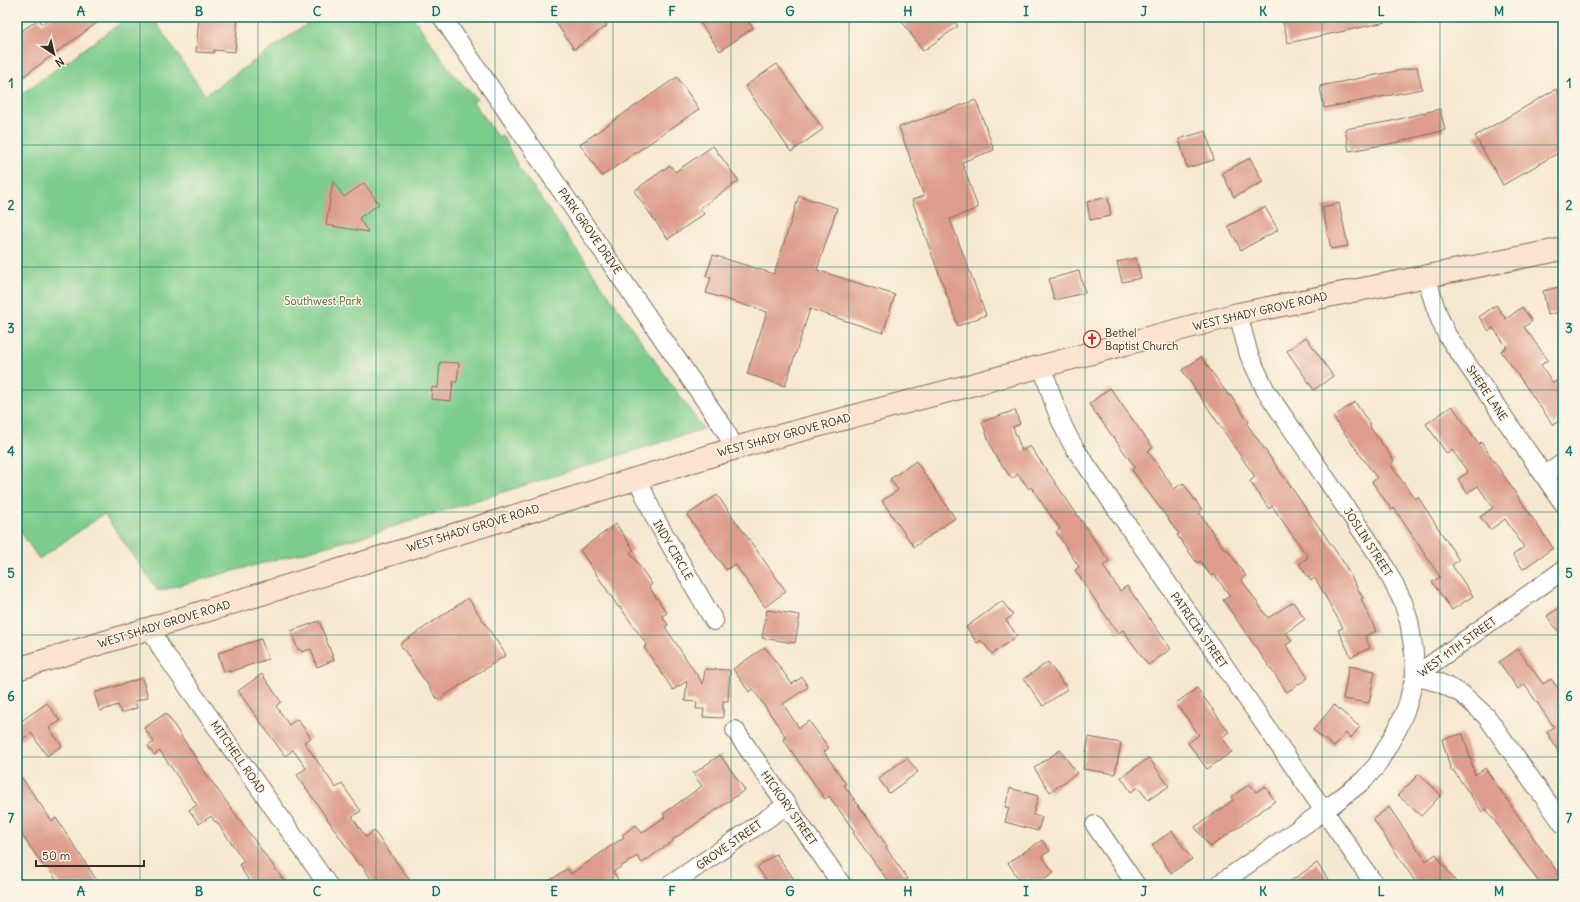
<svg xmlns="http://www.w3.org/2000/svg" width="1580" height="902" font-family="Delius,sans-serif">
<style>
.green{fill:#7ccc8d;stroke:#5c7b56}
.building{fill:#dd9c8c}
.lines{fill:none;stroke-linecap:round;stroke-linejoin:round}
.street-casing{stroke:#7c6c5c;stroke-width:20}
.secondary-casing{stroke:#7c6c5c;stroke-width:24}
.street{stroke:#fff;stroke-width:18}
.secondary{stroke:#fde4d1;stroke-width:22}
.grid{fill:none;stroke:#0f766e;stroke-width:1;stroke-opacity:0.55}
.labels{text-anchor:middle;stroke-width:3;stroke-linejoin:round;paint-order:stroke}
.street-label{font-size:11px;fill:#3b2a1e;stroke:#fcf5e5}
.park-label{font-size:11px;fill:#4e5b3f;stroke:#fcf5e5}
.poi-label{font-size:11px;fill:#3b2a1e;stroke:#fcf5e5;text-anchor:start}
.neatline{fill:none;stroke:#0f766e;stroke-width:1.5}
.grid-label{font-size:13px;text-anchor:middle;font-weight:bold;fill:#0f766e}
</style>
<rect width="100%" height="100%" fill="#fcf5e5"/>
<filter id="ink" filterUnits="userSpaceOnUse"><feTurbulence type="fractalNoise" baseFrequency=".025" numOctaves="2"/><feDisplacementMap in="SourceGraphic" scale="8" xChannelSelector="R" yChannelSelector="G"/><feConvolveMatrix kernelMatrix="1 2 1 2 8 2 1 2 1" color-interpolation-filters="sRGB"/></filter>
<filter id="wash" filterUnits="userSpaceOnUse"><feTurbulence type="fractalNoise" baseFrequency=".012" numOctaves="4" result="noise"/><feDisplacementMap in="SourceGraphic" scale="16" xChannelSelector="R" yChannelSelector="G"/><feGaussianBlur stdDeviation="0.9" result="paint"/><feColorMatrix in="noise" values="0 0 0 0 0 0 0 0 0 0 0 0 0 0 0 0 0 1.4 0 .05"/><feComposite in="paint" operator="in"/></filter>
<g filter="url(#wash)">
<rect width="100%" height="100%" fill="#f6e8d0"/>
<path class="green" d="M129,17H152L205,95L317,17H413L452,73L477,99L473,102L498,137L502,135L518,166L703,429L354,539L158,591L104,514L39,559L17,526V97Z"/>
<g id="blocks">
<path class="building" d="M52,17H105L17,81V34L39,19L42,24Z
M199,17H238L235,52L214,50V53L196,52Z
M552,17H601L607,26L574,49Z
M696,17H745L753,28L720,51Z
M899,17H951L958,26L923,51Z
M1304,17H1385L1386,22L1288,43L1283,22Z
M777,64L823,129L791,152L745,86Z
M1417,67L1422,89L1324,108L1320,86Z
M677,77L699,109L602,176L580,144Z
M1556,89L1563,100V150L1503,185L1475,136Z
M976,100L994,150L962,162L978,208L950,219L986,315L958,326L912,200L924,196L899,127Z
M1440,109L1445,130L1394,143L1349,151L1345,129L1387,122Z
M1206,131L1214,160L1187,168L1179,139Z
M713,146L739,181L700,208L704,214L668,239L634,191L670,165L675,172Z
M1250,158L1263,182L1234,197L1222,173Z
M333,181L344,197L364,183L379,204L359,218L368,232L326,225Z
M799,196L837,208L817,270L895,295L883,333L810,309L785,386L747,374L767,312L706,293L711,278L706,276L713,255L774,274Z
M1108,197L1111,216L1090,220L1087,202Z
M1339,203L1348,246L1331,249L1322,207Z
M1265,207L1278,230L1241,250L1228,226Z
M1136,258L1141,278L1122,282L1117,262Z
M1079,271L1085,293L1054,300L1049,279Z
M1563,286V311L1548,315L1543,291Z
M1496,305L1506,319L1522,307L1532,321L1524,327L1548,360L1541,365L1553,383L1563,377V418L1553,425L1501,351L1507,347L1493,328L1489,331L1479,317Z
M1306,337L1333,376L1314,390L1287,351Z
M1201,357L1229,396L1230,395L1249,422L1247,424L1342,560L1363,598L1361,599L1376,631L1365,636L1370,648L1351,657L1338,630L1343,628L1315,578L1311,581L1299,564L1308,557L1272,506L1269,509L1250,481L1255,477L1182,370Z
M440,362L459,363L457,382H453L451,401L431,399L432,387L438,388Z
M1110,388L1153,448L1148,451L1174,489L1183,483L1202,510L1199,513L1225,550L1227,549L1246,576L1241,579L1268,618L1293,602L1305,619L1286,633L1292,641L1286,645L1308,678L1287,692L1223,600L1230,596L1214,574L1211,576L1200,561L1197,563L1177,535L1179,534L1132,470L1135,467L1089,404Z
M1355,402L1371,426L1370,427L1394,461L1390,464L1415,499L1418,497L1459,560L1452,565L1473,596L1452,610L1432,582L1440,577L1394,508L1392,510L1372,482L1377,478L1333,417Z
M1452,406L1479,444L1481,442L1553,548L1523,569L1513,555L1524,547L1505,519L1490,530L1480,517L1493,508L1478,486L1467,493L1458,479L1468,472L1452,450L1447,454L1426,424Z
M1015,410L1020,424L1013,427L1022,451L1030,446L1109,561L1103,566L1120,591L1127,586L1171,649L1148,665L1123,630L1118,634L1075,570L1079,567L1056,532L1060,529L1031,487L1029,489L1018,474L1012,479L994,454L982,422Z
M916,461L955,518L914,547L882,501L898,490L890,479Z
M717,495L786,591L765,607L735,564L726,570L687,515Z
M616,524L634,550L630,552L652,584L649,587L667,613L662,616L668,625L665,627L703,684L705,669L730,670L728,701H723V718L703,717L704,709H696L697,702L685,701L687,681L673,690L644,647L647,645L620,607L619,608L580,550Z
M468,598L506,655L438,700L400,644Z
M1002,601L1013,615L1006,620L1017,636L992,654L981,640L977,643L966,627Z
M1563,605V638L1547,616Z
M767,610L800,615L795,643L762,638Z
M319,621L334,660L317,667L311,649L302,652L300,649L298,650L291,631Z
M261,639L268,659L229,672L228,670L224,672L218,653Z
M765,647L792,684L802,677L808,687L783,704L799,728L809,721L829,748L824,752L846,784L844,785L887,846L886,848L908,879L899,885H891L853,833L855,832L829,796L825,799L783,739L786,737L753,689L749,692L733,669Z
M1518,649L1543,684L1551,679L1563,695V759L1547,732L1554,727L1524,684L1518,689L1499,662Z
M1048,662L1067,689L1043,706L1024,679Z
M1349,666L1375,671L1369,703L1343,699Z
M262,674L281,702L276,706L289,725L297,719L311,738L304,742L336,788L342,784L361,811L352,817L366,837L374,831L413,885H375L361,864L359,865L297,775L306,768L293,750L285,756L238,691Z
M142,678L148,697L135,701L137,708L121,713L118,705L100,711L94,693Z
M1197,688L1229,732L1222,737L1232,752L1207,769L1188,743L1199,735L1176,703Z
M47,703L60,721L49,728L62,746L47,756L31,733L17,743V724Z
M1334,705L1360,727L1351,738L1346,733L1334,747L1313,730Z
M166,713L207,775L287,885H252L239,865L244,861L216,821L215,822L211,816L199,824L189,810L197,805L160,751L154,755L148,746L154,742L144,728Z
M1463,734L1475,775L1485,768L1549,860L1563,881V885H1541L1486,809L1482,812L1453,770L1451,771L1442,739Z
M1089,737L1121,743L1115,774L1083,769Z
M1060,750L1077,773L1050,792L1034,768Z
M720,755L745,790L672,840L673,841L642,863L637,856L613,872L618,879L610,885H543L567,869L571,874L624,837L622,835L636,825L642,833L665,817L663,814L702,786L693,774Z
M907,758L918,772L889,793L878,778Z
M1149,758L1169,786L1148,800L1138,787L1131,792L1121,777Z
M17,771L52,821L56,818L100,885H60L47,867L45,868L17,828Z
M1419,774L1441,795L1421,816L1398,795Z
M1250,784L1256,792L1265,786L1275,801L1210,847L1195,827L1233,800L1231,797Z
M1010,788L1038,796L1033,815L1042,817L1038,831L1005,822L1009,808L1005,807Z
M1389,807L1426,861L1436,854L1458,885H1429L1425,879L1417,884L1373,819Z
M1172,831L1192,859L1171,873L1152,845Z
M1042,840L1050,851L1042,856L1054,873L1036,885L1030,878L1022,884L1008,863Z
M776,854L794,879L786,885H770L757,867Z
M1317,863L1332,885H1285Z"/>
</g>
</g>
<g filter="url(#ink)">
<use href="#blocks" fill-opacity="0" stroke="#7c6c5c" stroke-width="1"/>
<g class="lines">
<g class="street-casing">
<path id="street" d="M442,17L722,425L735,448
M1427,275C1431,297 1437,315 1447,335L1563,503
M1042,365C1051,394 1059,424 1076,450L1375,885
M1544,476L1563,463
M637,478L655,518L714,621
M151,628L162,650L328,885
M1415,676L1440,683L1462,694L1487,717L1563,824
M1415,676L1563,570
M735,730L842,885
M1095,825L1136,885
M670,885L787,805
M1218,885L1324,811L1364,780L1377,765L1398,728L1407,706L1415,676L1414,653L1409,621L1403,602L1381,559L1266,391L1249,355L1238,314"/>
</g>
<g class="secondary-casing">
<path id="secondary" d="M17,669L749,444L1238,314L1563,249"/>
</g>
<use href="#street" class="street"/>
<use href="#secondary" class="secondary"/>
</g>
</g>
<path class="grid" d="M140,17V885M258,17V885M376,17V885M495,17V885M613,17V885M731,17V885M849,17V885M967,17V885M1085,17V885M1204,17V885M1322,17V885M1440,17V885M17,145H1563M17,267H1563M17,390H1563M17,512H1563M17,635H1563M17,757H1563"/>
<defs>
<g id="church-ring" transform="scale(0.9)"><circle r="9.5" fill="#fcf5e5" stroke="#c8321e" stroke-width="1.5"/><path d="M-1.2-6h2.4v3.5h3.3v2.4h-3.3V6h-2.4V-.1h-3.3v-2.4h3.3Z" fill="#c8321e"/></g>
</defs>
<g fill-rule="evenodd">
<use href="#church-ring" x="1092" y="339"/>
</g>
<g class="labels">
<g class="street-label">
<text transform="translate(590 231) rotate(55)" y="4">PARK GROVE DRIVE</text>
<text transform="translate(1260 311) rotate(-13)" y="4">WEST SHADY GROVE ROAD</text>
<text transform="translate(1487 393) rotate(56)" y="4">SHERE LANE</text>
<text transform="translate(784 435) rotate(-15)" y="4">WEST SHADY GROVE ROAD</text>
<text transform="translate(473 528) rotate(-17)" y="4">WEST SHADY GROVE ROAD</text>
<text transform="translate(1368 542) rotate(57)" y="4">JOSLIN STREET</text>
<text transform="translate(673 550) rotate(60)" y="4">INDY CIRCLE</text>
<text transform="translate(164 624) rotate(-17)" y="4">WEST SHADY GROVE ROAD</text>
<text transform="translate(1199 630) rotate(55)" y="4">PATRICIA STREET</text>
<text transform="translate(1457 647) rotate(-36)" y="4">WEST 11TH STREET</text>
<text transform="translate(238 757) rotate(55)" y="4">MITCHELL ROAD</text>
<text transform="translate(789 808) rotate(55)" y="4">HICKORY STREET</text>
<text transform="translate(729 845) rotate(-35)" y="4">GROVE STREET</text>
</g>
<g class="park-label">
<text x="323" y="305">Southwest Park</text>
</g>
<g class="poi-label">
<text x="1105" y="337">Bethel<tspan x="1105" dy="13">Baptist Church</tspan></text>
</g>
</g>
<rect width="1580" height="902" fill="none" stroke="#fcf5e5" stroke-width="44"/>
<g transform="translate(54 54) rotate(145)" stroke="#fcf5e5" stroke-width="3" paint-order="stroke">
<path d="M0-3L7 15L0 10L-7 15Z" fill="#3b2a1e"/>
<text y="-6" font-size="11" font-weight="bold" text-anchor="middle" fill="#3b2a1e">N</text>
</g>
<path d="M36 860v6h108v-6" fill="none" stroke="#3b2a1e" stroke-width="2"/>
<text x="42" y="860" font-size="12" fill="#3b2a1e" stroke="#fcf5e5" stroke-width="3" paint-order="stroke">50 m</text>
<rect x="22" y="22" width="1536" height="858" class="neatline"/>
<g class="grid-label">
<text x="81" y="16">A</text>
<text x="199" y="16">B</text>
<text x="317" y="16">C</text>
<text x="436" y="16">D</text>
<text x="554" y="16">E</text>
<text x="672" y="16">F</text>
<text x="790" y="16">G</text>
<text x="908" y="16">H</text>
<text x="1026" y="16">I</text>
<text x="1144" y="16">J</text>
<text x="1263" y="16">K</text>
<text x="1381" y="16">L</text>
<text x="1499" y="16">M</text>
<text x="11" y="88">1</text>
<text x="1569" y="88">1</text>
<text x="11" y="210">2</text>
<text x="1569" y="210">2</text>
<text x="11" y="333">3</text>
<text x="1569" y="333">3</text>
<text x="11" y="456">4</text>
<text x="1569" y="456">4</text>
<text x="11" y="578">5</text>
<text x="1569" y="578">5</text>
<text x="11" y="701">6</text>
<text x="1569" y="701">6</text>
<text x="11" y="823">7</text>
<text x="1569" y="823">7</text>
<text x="81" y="896">A</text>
<text x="199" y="896">B</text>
<text x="317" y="896">C</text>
<text x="436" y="896">D</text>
<text x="554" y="896">E</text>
<text x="672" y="896">F</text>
<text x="790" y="896">G</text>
<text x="908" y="896">H</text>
<text x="1026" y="896">I</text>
<text x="1144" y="896">J</text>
<text x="1263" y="896">K</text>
<text x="1381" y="896">L</text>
<text x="1499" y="896">M</text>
</g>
</svg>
